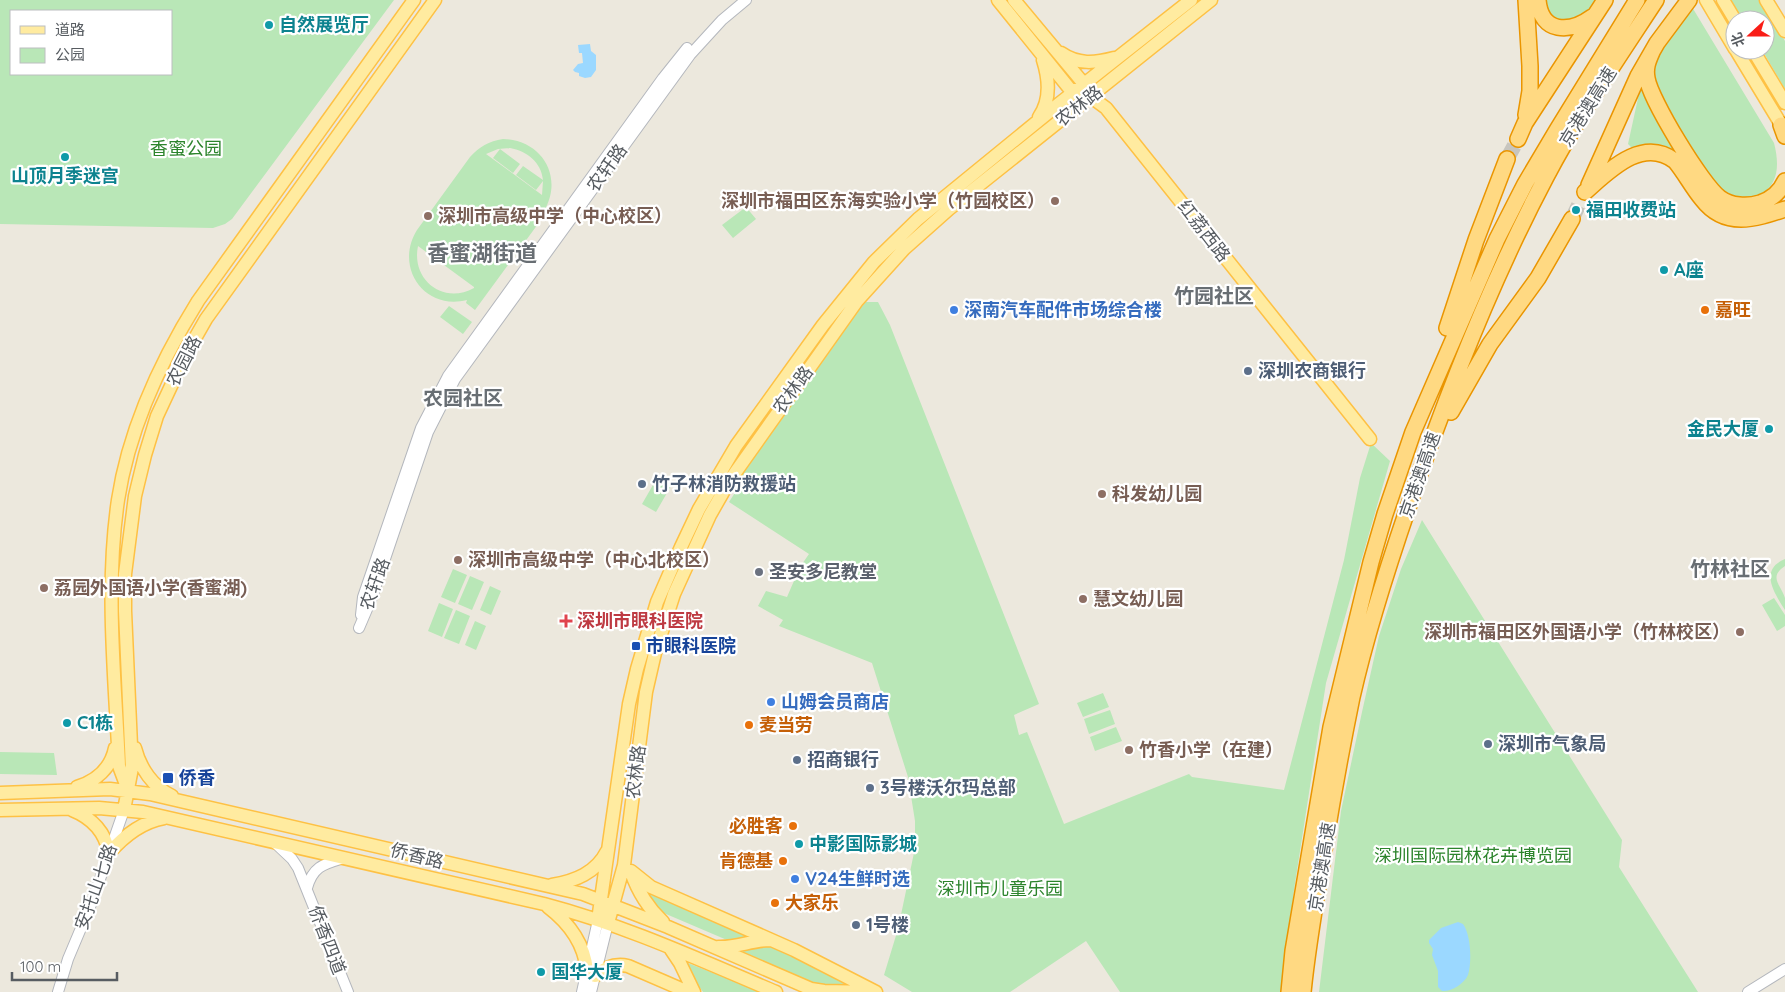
<svg xmlns="http://www.w3.org/2000/svg" width="1785" height="992" font-family="Quicksand,'Noto Sans SC',sans-serif">
<style>
.green{fill:#b9e7b7;fill-rule:evenodd}
.water{fill:#9bd8ff}
.lines{fill:none;stroke-linecap:round;stroke-linejoin:round}
.highway-tunnel{stroke:#c7c5be;stroke-width:15;stroke-dasharray:15 8;stroke-linecap:butt}
.minor-casing{stroke:#b4b7bd;stroke-width:12}
.major-casing{stroke:#fec144;stroke-width:15}
.highway-casing{stroke:#ea9500;stroke-width:18}
.minor{stroke:#fff;stroke-width:10}
.major{stroke:#ffeba0;stroke-width:12}
.highway{stroke:#ffd982;stroke-width:15}
.culture-dot{fill:#0f9aa8;stroke:#fff;stroke-width:2}
.education-dot{fill:#8d6e63;stroke:#fff;stroke-width:2}
.shop-dot{fill:#3f7fe0;stroke:#fff;stroke-width:2}
.food-dot{fill:#e8710a;stroke:#fff;stroke-width:2}
.service-dot{fill:#5c6f8a;stroke:#fff;stroke-width:2}
.worship-dot{fill:#6b7280;stroke:#fff;stroke-width:2}
.health-dot{fill:#e0444e;stroke:#fff;stroke-width:2}
.transit-dot{fill:#1a4fb4;stroke:#fff;stroke-width:2}
.labels{text-anchor:middle;stroke-width:4.5;stroke-linejoin:round;paint-order:stroke}
.culture-label{font-size:18px;font-weight:bold;fill:#0d838f;stroke:#fff;text-anchor:start}
.street-label{font-size:18px;fill:#575c61;stroke:#fff}
.park-label{font-size:18px;fill:#2c842c;stroke:#fff}
.education-label{font-size:18px;font-weight:bold;fill:#785e54;stroke:#fff;text-anchor:start}
.shop-label{font-size:18px;font-weight:bold;fill:#366cbe;stroke:#fff;text-anchor:start}
.food-label{font-size:18px;font-weight:bold;fill:#c56008;stroke:#fff;text-anchor:start}
.service-label{font-size:18px;font-weight:bold;fill:#4e5e75;stroke:#fff;text-anchor:start}
.worship-label{font-size:18px;font-weight:bold;fill:#5b616d;stroke:#fff;text-anchor:start}
.health-label{font-size:18px;font-weight:bold;fill:#be3a42;stroke:#fff;text-anchor:start}
.transit-label{font-size:18px;font-weight:bold;fill:#164399;stroke:#fff;text-anchor:start}
.quarter-label{font-size:20px;font-weight:bold;fill:#686e73;stroke:#fff}
.district-label{font-size:22px;font-weight:bold;fill:#686e73;stroke:#fff}
</style>
<rect width="100%" height="100%" fill="#ece8dd"/>
<path class="green" d="M0,0H394L232,219L225,224L213,228L0,224ZM11,11H171V74H11Z
M1543,0H1601L1592,13L1569,24L1550,17Z
M1731,0H1760L1785,41V89L1762,50H1765V20H1743Z
M1692,7L1774,143C1779,162 1780,185 1759,195C1753,198 1746,200 1740,199C1730,198 1720,191 1712,184L1658,94C1655,85 1653,76 1654,67C1656,49 1681,21 1692,7Z
M1642,80L1682,158C1665,143 1654,144 1634,150L1628,144Z
M503,139C542,140 564,177 544,211L546,213L475,310L466,303L467,300C424,311 394,267 417,230L470,157C479,147 489,141 503,139ZM510,148C527,151 541,162 543,180L523,166L516,175L536,190L543,181L542,195L486,154L498,149ZM418,246L474,287V288C443,305 411,280 418,246Z
M500,149L520,164L513,173L493,158Z
M746,207L756,219L733,238L722,225Z
M866,302H878L890,325L1039,704L1014,715L1019,735L1027,732L1064,824L1189,774L1192,777L1284,790L1344,560L1360,478L1371,443L1390,461L1326,683L1294,890L1282,992H1120L1086,941L1010,992H912L884,975L898,929L915,848V821L908,777L872,663L779,626L783,620L758,606L766,591L787,597L800,567L809,554L729,502L740,485L736,482L856,312Z
M449,306L472,322L463,334L440,317Z
M657,478L671,486L656,512L642,504Z
M1422,520L1622,840L1619,867L1698,992H1319L1341,811L1362,712L1379,636L1401,569Z
M1785,559V566C1768,577 1781,585 1785,598C1785,601 1785,607 1785,610C1775,594 1758,570 1785,559Z
M453,569L467,575L455,603L441,597Z
M470,576L484,582L472,610L458,604Z
M490,586L501,591L491,615L480,610Z
M1774,598L1785,615V626L1777,631L1762,605Z
M439,603L453,609L442,637L428,631Z
M456,610L470,616L459,644L444,638Z
M475,621L486,626L476,650L465,645Z
M1103,693L1109,707L1083,717L1077,703Z
M1110,710L1115,724L1089,734L1084,719Z
M1116,727L1122,741L1095,751L1090,737Z
M0,752L54,753L57,775L0,774Z
M640,882L751,937L734,943L659,911L648,902Z
M764,943L843,982V987L824,989L737,949Z
M680,960L762,992H703Z"/>
<path class="water" d="M590,44L591,51L596,55V70L591,77L585,78L579,76V73L575,72L573,70L578,64L583,63L582,53H579L578,45Z
M1458,922L1463,924C1471,935 1472,962 1468,975C1464,984 1451,992 1442,991L1438,987V971L1432,955L1433,949L1429,943V940L1441,928Z"/>
<g class="lines">
<path class="highway-tunnel" d="M1507,159L1518,139
M1572,219L1581,200"/>
<g class="minor-casing">
<path id="minor" d="M361,615L363,597L421,428L448,376L663,78L687,48
M359,628L371,600L428,432L455,379L690,55L722,20L746,0
M274,842L292,859L298,868L348,992
M307,888C313,866 324,864 344,858
M58,992L68,959L92,902L124,810
M582,992L598,920
M591,992L608,923
M1748,992L1785,969"/>
</g>
<g class="major-casing">
<path id="major" d="M998,0L1073,93L1081,94
M1014,0L1084,84L1091,97L1106,108L1370,439
M1706,0L1735,49
M1723,0L1735,20
M1766,0L1785,31
M1736,50L1785,131
M1753,50L1785,103
M1061,53C1078,65 1095,63 1114,58
M1039,117C1051,100 1049,79 1043,60
M135,748C140,768 153,787 172,796
M77,787C96,781 111,768 115,748
M128,790L119,766C115,678 105,588 118,500C129,428 160,362 198,301L414,0
M0,793L110,789L150,794L583,894L668,927L818,992
M0,810L99,808L143,812L544,904C624,925 700,960 776,992
M72,810C92,818 105,831 109,853
M124,810L132,768L125,611V574L135,496L145,455L157,416L186,354L206,319L435,0
M109,853C124,836 141,822 164,818
M631,871L651,887L794,950L876,992
M631,872C638,892 647,907 663,922
M552,885C575,881 596,873 607,851
M548,907C569,923 584,943 587,970
M598,920L629,704L637,669L657,602L681,547L699,509L736,446L823,325L874,262L918,219L1060,103L1191,0
M608,923L624,865L646,692L655,653L674,594L710,515L730,480L857,301L904,249L949,209L1211,0
M718,947C736,948 752,940 770,940
M670,948L680,963L694,992
M595,976C605,967 615,963 628,966L688,992
M811,989L824,991L873,992"/>
</g>
<g class="highway-casing">
<path id="highway" d="M1526,0L1530,66V91L1526,115
M1538,0C1541,34 1570,33 1592,17
M1652,52C1648,61 1645,68 1647,78C1650,99 1702,185 1720,198C1731,206 1747,207 1760,203C1772,199 1780,192 1785,181
M1781,125L1785,136
M1518,139L1525,123L1605,0
M1589,185L1638,76L1657,43L1689,0
M1585,192C1609,171 1642,136 1675,161C1685,173 1692,187 1702,199C1725,229 1755,219 1785,209
M1447,328L1476,240L1507,159
M1451,412L1490,344L1538,278L1572,219
M1289,992L1293,951L1331,727L1371,562L1385,514L1413,432L1497,239L1525,184L1557,130L1637,0
M1303,992C1308,942 1317,893 1325,844C1333,795 1342,746 1352,697C1367,631 1388,566 1410,502C1448,391 1491,281 1546,177C1578,116 1618,58 1656,0"/>
</g>
<use href="#minor" class="minor"/>
<use href="#major" class="major"/>
<use href="#highway" class="highway"/>
</g>
<g class="culture-dot">
<circle cx="269" cy="25" r="5"/>
<circle cx="65" cy="157" r="5"/>
<circle cx="1576" cy="210" r="5"/>
<circle cx="1664" cy="270" r="5"/>
<circle cx="1769" cy="429" r="5"/>
<circle cx="67" cy="723" r="5"/>
<circle cx="799" cy="844" r="5"/>
<circle cx="541" cy="972" r="5"/>
</g>
<g class="education-dot">
<circle cx="1055" cy="201" r="5"/>
<circle cx="428" cy="216" r="5"/>
<circle cx="1102" cy="494" r="5"/>
<circle cx="458" cy="560" r="5"/>
<circle cx="44" cy="588" r="5"/>
<circle cx="1083" cy="599" r="5"/>
<circle cx="1740" cy="632" r="5"/>
<circle cx="1129" cy="750" r="5"/>
</g>
<g class="shop-dot">
<circle cx="954" cy="310" r="5"/>
<circle cx="771" cy="702" r="5"/>
<circle cx="795" cy="879" r="5"/>
</g>
<g class="food-dot">
<circle cx="1705" cy="310" r="5"/>
<circle cx="749" cy="725" r="5"/>
<circle cx="793" cy="826" r="5"/>
<circle cx="783" cy="861" r="5"/>
<circle cx="775" cy="903" r="5"/>
</g>
<g class="service-dot">
<circle cx="1248" cy="371" r="5"/>
<circle cx="642" cy="484" r="5"/>
<circle cx="1488" cy="744" r="5"/>
<circle cx="797" cy="760" r="5"/>
<circle cx="870" cy="788" r="5"/>
<circle cx="856" cy="925" r="5"/>
</g>
<circle class="worship-dot" cx="759" cy="572" r="5"/>
<path class="health-dot" d="M563.5 613.5h5v5h5v5h-5v5h-5v-5h-5v-5h5z"/>
<g class="transit-dot">
<rect x="631" y="641" width="10" height="10" rx="2.5"/>
<rect x="162" y="772" width="12" height="12" rx="2.5"/>
</g>
<g class="labels">
<g class="culture-label">
<text x="279" y="31">自然展览厅</text>
<text x="65" y="182" text-anchor="middle">山顶月季迷宫</text>
<text x="1586" y="216">福田收费站</text>
<text x="1674" y="276">A座</text>
<text x="1759" y="435" text-anchor="end">金民大厦</text>
<text x="77" y="729">C1栋</text>
<text x="809" y="850">中影国际影城</text>
<text x="551" y="978">国华大厦</text>
</g>
<g class="street-label">
<text transform="translate(1079 106) rotate(-38)" y="6">农林路</text>
<text transform="translate(1588 107) rotate(-58)" y="6">京港澳高速</text>
<text transform="translate(607 168) rotate(-54)" y="6">农轩路</text>
<text transform="translate(1204 231) rotate(52)" y="6">红荔西路</text>
<text transform="translate(184 361) rotate(-63)" y="6">农园路</text>
<text transform="translate(793 390) rotate(-54)" y="6">农林路</text>
<text transform="translate(1420 475) rotate(-71)" y="6">京港澳高速</text>
<text transform="translate(375 584) rotate(-70)" y="6">农轩路</text>
<text transform="translate(636 772) rotate(-83)" y="6">农林路</text>
<text transform="translate(417 856) rotate(14)" y="6">侨香路</text>
<text transform="translate(1322 867) rotate(-81)" y="6">京港澳高速</text>
<text transform="translate(96 887) rotate(-70)" y="6">安托山七路</text>
<text transform="translate(327 940) rotate(69)" y="6">侨香四道</text>
</g>
<g class="park-label">
<text x="186" y="155">香蜜公园</text>
<text x="1473" y="862">深圳国际园林花卉博览园</text>
<text x="1000" y="895">深圳市儿童乐园</text>
</g>
<g class="education-label">
<text x="1045" y="207" text-anchor="end">深圳市福田区东海实验小学（竹园校区）</text>
<text x="438" y="222">深圳市高级中学（中心校区）</text>
<text x="1112" y="500">科发幼儿园</text>
<text x="468" y="566">深圳市高级中学（中心北校区）</text>
<text x="54" y="594">荔园外国语小学(香蜜湖)</text>
<text x="1093" y="605">慧文幼儿园</text>
<text x="1730" y="638" text-anchor="end">深圳市福田区外国语小学（竹林校区）</text>
<text x="1139" y="756">竹香小学（在建）</text>
</g>
<g class="shop-label">
<text x="964" y="316">深南汽车配件市场综合楼</text>
<text x="781" y="708">山姆会员商店</text>
<text x="805" y="885">V24生鲜时选</text>
</g>
<g class="food-label">
<text x="1715" y="316">嘉旺</text>
<text x="759" y="731">麦当劳</text>
<text x="783" y="832" text-anchor="end">必胜客</text>
<text x="773" y="867" text-anchor="end">肯德基</text>
<text x="785" y="909">大家乐</text>
</g>
<g class="service-label">
<text x="1258" y="377">深圳农商银行</text>
<text x="652" y="490">竹子林消防救援站</text>
<text x="1498" y="750">深圳市气象局</text>
<text x="807" y="766">招商银行</text>
<text x="880" y="794">3号楼沃尔玛总部</text>
<text x="866" y="931">1号楼</text>
</g>
<g class="worship-label">
<text x="769" y="578">圣安多尼教堂</text>
</g>
<g class="health-label">
<text x="577" y="627">深圳市眼科医院</text>
</g>
<g class="transit-label">
<text x="646" y="652">市眼科医院</text>
<text x="179" y="784">侨香</text>
</g>
<g class="quarter-label">
<text x="1214" y="303">竹园社区</text>
<text x="463" y="405">农园社区</text>
<text x="1730" y="576">竹林社区</text>
</g>
<g class="district-label">
<text x="482" y="261">香蜜湖街道</text>
</g>
</g>
<rect x="10" y="10" width="162" height="65" fill="#ffffff" stroke="#bcbec0"/>
<rect x="20" y="26" width="25" height="8" fill="#ffeba0" stroke="#bcbec0"/>
<text x="55" y="35" font-size="15" fill="#575c61">道路</text>
<rect x="20" y="48" width="25" height="15" fill="#b9e7b7" stroke="#bcbec0"/>
<text x="55" y="60" font-size="15" fill="#575c61">公园</text>
<g transform="translate(1750 35) rotate(249)"><circle r="24" fill="#ffffff" stroke="#bcbec0"/>
<path d="M0-4L9 19L0 12L-9 19Z" fill="#f91d17"/>
<text y="-8" font-size="14" font-weight="bold" text-anchor="middle" fill="#575c61">北</text>
</g>
<path d="M12 972v8h105v-8" fill="none" stroke="#575c61" stroke-width="2.5"/>
<text x="20" y="972" font-size="15" fill="#575c61" stroke="#ffffff" stroke-width="4" paint-order="stroke">100 m</text>
</svg>
